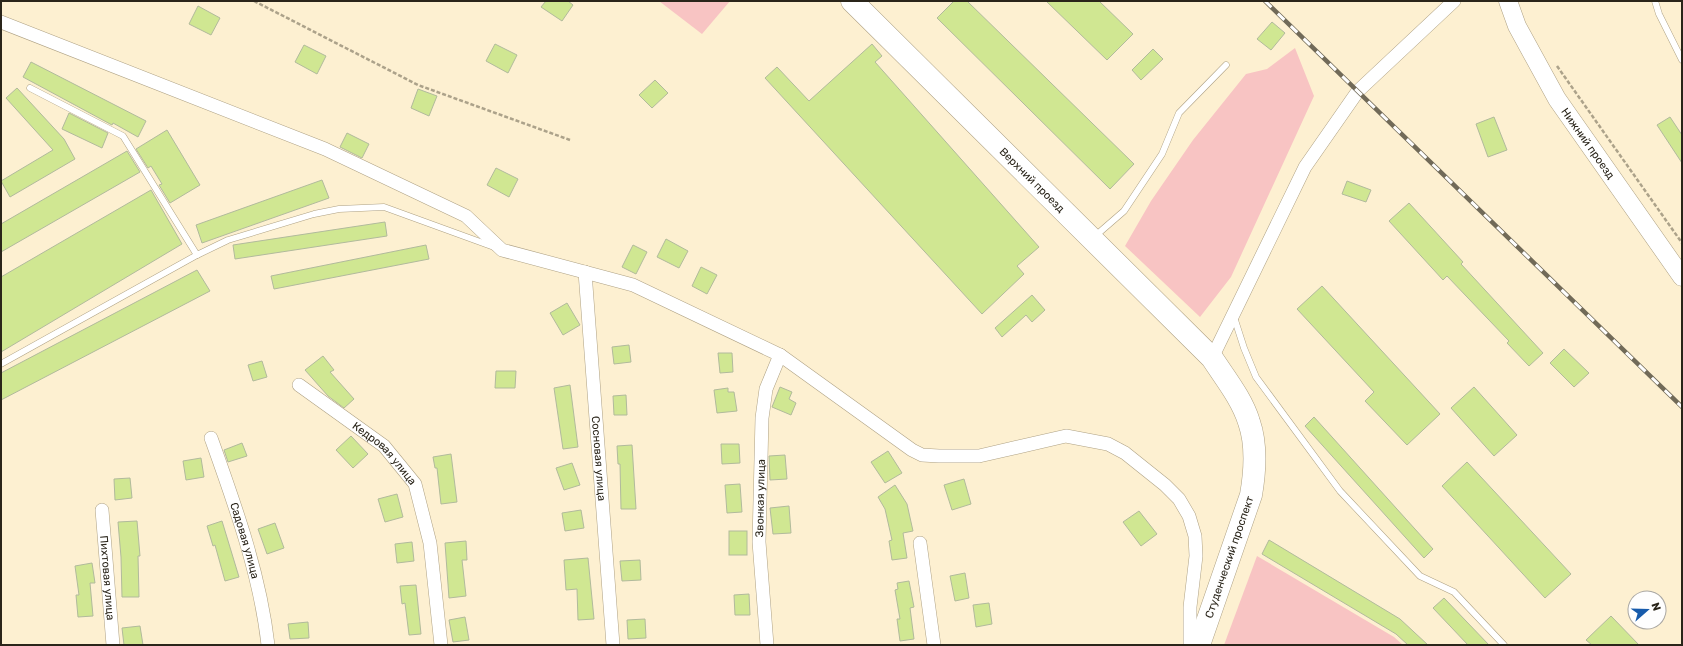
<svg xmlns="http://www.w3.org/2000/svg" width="1683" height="646" font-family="Rubik,sans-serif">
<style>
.green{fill:#f8c4c3}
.building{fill:#d0e792;stroke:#b1ba9c}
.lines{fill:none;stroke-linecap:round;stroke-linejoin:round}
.lane-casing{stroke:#aea184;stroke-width:7}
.street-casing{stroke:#aea184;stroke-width:14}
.secondary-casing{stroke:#aea184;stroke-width:19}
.highway-casing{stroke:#aea184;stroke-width:23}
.path{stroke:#aca28a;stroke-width:2.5;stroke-dasharray:4 2;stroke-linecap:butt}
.lane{stroke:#fff;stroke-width:6}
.street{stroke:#fff;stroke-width:13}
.secondary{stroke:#fff;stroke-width:18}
.highway{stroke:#fff;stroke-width:22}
.rail-casing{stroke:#716a58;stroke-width:4.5}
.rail{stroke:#fefefe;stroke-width:3;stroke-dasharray:9;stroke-linecap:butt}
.labels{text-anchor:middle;stroke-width:3;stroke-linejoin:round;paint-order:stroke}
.street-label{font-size:11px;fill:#2a251a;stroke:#fefefe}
</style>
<rect width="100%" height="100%" fill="#fdf0d1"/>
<g class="green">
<path d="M 659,1 L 730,1 L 702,34 Z"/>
<path d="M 1295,48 L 1314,96 L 1231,277 L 1200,317 L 1125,246 L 1151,201 L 1193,140 L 1246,74 L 1267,69 Z"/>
<path d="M 1257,556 L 1394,637 L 1403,645 L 1224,645 Z"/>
</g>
<g class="building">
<path d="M 546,1 L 568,1 L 573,5 L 562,21 L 541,7 Z"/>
<path d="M 954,1 L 967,1 L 1134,164 L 1110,189 L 937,18 Z"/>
<path d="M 1046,1 L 1099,1 L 1133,34 L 1107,60 Z"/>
<path d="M 198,6 L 220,18 L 211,35 L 189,24 Z"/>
<path d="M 1272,22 L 1285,33 L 1271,50 L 1257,39 Z"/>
<path d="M 495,44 L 517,55 L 508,73 L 486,61 Z"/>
<path d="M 872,44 L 882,56 L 875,62 L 1039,247 L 1017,266 L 1024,274 L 982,314 L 765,78 L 777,67 L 809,101 Z"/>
<path d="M 304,45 L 326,56 L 317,74 L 295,62 Z"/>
<path d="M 1153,49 L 1163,59 L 1141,80 L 1132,70 Z"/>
<path d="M 31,62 L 146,121 L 138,137 L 113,123 L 112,125 L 23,77 Z"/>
<path d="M 655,80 L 668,93 L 652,108 L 639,95 Z"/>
<path d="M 17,88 L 64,139 L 75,159 L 10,197 L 1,181 L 53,150 L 6,98 Z"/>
<path d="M 418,89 L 437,96 L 429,116 L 411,108 Z"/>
<path d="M 69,113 L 108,133 L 102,148 L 62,129 Z"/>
<path d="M 1494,117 L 1507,150 L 1488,157 L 1476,124 Z"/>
<path d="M 1670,117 L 1682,135 L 1682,163 L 1657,125 Z"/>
<path d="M 167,130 L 200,185 L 170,203 L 159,185 L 162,184 L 151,166 L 148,168 L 136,149 Z"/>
<path d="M 347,133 L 369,144 L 362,158 L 340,147 Z"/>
<path d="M 127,151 L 140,172 L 1,252 L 1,224 Z"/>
<path d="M 496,168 L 518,179 L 509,197 L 487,185 Z"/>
<path d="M 322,180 L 329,198 L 202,243 L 196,225 Z"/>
<path d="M 1347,181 L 1371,190 L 1366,202 L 1342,194 Z"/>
<path d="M 151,190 L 182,244 L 1,352 L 1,277 Z"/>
<path d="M 1409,203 L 1463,262 L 1461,264 L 1543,353 L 1529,366 L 1507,343 L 1509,341 L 1447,276 L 1443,280 L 1389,221 Z"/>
<path d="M 385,222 L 387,236 L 235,259 L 233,245 Z"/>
<path d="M 666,239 L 688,251 L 679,268 L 657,257 Z"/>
<path d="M 426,245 L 429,259 L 274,289 L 271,276 Z"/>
<path d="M 633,245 L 647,252 L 636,274 L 622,267 Z"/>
<path d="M 701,267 L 717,275 L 707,294 L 692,286 Z"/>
<path d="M 197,270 L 210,291 L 1,400 L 1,373 Z"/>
<path d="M 1322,286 L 1440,414 L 1407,445 L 1365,401 L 1374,392 L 1297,309 Z"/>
<path d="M 1032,295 L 1045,310 L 1032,322 L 1026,315 L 1002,337 L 995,328 Z"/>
<path d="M 567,303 L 580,325 L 563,335 L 550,313 Z"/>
<path d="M 629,345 L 631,362 L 614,364 L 612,347 Z"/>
<path d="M 1564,349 L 1589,373 L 1574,387 L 1550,363 Z"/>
<path d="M 718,353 L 732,353 L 733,372 L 720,373 Z"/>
<path d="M 323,356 L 334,370 L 330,372 L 354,399 L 344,408 L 328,396 L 305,370 Z"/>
<path d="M 262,361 L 267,377 L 253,381 L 248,365 Z"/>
<path d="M 496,371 L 516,371 L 515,388 L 495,388 Z"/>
<path d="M 570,385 L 578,447 L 563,449 L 554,388 Z"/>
<path d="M 780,387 L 792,392 L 789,399 L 796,403 L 791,415 L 772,407 Z"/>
<path d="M 1474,387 L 1517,435 L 1494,456 L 1451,408 Z"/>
<path d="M 728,388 L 728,392 L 734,392 L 737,411 L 717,413 L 714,390 Z"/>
<path d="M 626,395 L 627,415 L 614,415 L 613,396 Z"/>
<path d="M 1314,417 L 1433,549 L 1424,558 L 1305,426 Z"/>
<path d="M 351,436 L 368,454 L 353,468 L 336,450 Z"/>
<path d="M 242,443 L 247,456 L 228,462 L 224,450 Z"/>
<path d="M 721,444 L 739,444 L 740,463 L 722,464 Z"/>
<path d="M 632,445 L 636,509 L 621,509 L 620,464 L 618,464 L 617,446 Z"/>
<path d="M 888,451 L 902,473 L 885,483 L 871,462 Z"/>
<path d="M 451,454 L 457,502 L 441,504 L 437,468 L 435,468 L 433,457 Z"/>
<path d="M 785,455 L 787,479 L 770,480 L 769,456 Z"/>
<path d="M 201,458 L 204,477 L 186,480 L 183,461 Z"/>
<path d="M 1467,462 L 1571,574 L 1545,598 L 1442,486 Z"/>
<path d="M 572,463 L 580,485 L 564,490 L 556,468 Z"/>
<path d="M 130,478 L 132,498 L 115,500 L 114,479 Z"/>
<path d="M 964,479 L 971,504 L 952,510 L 944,485 Z"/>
<path d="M 740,484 L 742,512 L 727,513 L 725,485 Z"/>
<path d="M 895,485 L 907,504 L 913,531 L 903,533 L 907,558 L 892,560 L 889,541 L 892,540 L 885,509 L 878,497 Z"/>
<path d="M 397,494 L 403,517 L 385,522 L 378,499 Z"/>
<path d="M 789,506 L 791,533 L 773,534 L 770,508 Z"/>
<path d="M 581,510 L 584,528 L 565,531 L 562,513 Z"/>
<path d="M 1139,511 L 1157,534 L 1141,546 L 1123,522 Z"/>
<path d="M 137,521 L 140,556 L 138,556 L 139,597 L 122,597 L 121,557 L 118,522 Z"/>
<path d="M 222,521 L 239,577 L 225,581 L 215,545 L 213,546 L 207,526 Z"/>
<path d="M 275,523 L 284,548 L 267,554 L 258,529 Z"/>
<rect x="729" y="531" width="18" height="24"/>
<path d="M 1269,540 L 1400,619 L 1428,645 L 1408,645 L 1396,634 L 1262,554 Z"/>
<path d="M 466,541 L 467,560 L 462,560 L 466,596 L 449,598 L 445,543 Z"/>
<path d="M 412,542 L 414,561 L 397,563 L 395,544 Z"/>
<path d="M 588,558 L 594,619 L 578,620 L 577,589 L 566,590 L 564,560 Z"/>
<path d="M 640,560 L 641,580 L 622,581 L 620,561 Z"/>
<path d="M 92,563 L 95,583 L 90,583 L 93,616 L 78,617 L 76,595 L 79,595 L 75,566 Z"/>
<path d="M 965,573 L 969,598 L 955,601 L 950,576 Z"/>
<path d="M 909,581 L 914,607 L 910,608 L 914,639 L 900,641 L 897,619 L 900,619 L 895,590 L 898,589 L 897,583 Z"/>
<path d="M 416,585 L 421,634 L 409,635 L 405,603 L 402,604 L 400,586 Z"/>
<path d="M 749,594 L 750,615 L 735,615 L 734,595 Z"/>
<path d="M 1444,598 L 1489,645 L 1468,645 L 1433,608 Z"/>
<path d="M 989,603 L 992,624 L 976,627 L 973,605 Z"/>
<path d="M 1611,616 L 1639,645 L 1592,645 L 1586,640 Z"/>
<path d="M 465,617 L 469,640 L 453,642 L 449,620 Z"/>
<path d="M 645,619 L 646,638 L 628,639 L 627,620 Z"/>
<path d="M 308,622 L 309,638 L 290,639 L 288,624 Z"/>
<path d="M 140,626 L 143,645 L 124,645 L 122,628 Z"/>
</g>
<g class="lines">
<defs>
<g id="lane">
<path d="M 1655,1 L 1659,14 L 1682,60"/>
<path d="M 30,88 L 123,136 L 197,255 L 228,240 L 314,214 L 339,209 L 384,207 L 494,247"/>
<path d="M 1094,237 L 1124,211 L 1162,154 L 1179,113 L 1226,65"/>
<path d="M 1234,317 L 1244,348 L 1256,377 L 1340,491 L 1420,576 L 1454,592 L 1504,645"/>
<path d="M 1,364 L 197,255"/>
</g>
<g id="street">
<path d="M 1,22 L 325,149 L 466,216 L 502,250 L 633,285 L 780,355 L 912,450 L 922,455 L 939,456 L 979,456 L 1066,436 L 1108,444 L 1125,453 L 1165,485 L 1179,499 L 1189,516 L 1195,536 L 1196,556 L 1190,607 L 1190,645"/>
<path id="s1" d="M 585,272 L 613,645"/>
<path d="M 1212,358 L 1305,167 L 1358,91 L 1454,1"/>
<path id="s2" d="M 299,385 L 384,446 L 415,484 L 430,543 L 441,645"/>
<path id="s3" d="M 211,438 C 235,505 260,574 268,645"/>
<path id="s4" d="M 102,510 L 113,645"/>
<path d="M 920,543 L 934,645"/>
<path id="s5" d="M 767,645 L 759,542 L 762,418 L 766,389 L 780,355"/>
</g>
<g id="secondary">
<path id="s6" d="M 1508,1 L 1517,26 L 1557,99 L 1682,277"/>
</g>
<g id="highway">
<path id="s7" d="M 852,1 L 1212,358 C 1225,378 1242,399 1249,422 C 1257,445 1255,472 1251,495 L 1199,645"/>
</g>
</defs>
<use href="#lane" class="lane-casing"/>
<use href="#street" class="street-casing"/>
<use href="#secondary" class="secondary-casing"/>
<use href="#highway" class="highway-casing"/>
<g class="path">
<path d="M 254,1 L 418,85 L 570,140"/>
<path d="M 1557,66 L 1682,243"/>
</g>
<use href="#lane" class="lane"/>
<use href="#street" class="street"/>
<use href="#secondary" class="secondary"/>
<use href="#highway" class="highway"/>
<defs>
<path id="rail" d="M 1265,1 L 1682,407"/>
</defs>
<use href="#rail" class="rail-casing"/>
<use href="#rail" class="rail"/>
</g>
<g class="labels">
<g class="street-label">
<text dy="4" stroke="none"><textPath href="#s6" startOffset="164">Нижний проезд</textPath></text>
<text dy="4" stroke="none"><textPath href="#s7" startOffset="254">Верхний проезд</textPath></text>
<text dy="4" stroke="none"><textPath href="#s2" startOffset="110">Кедровая улица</textPath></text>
<text dy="4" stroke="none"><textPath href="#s1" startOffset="187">Сосновая улица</textPath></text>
<text dy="4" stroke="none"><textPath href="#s5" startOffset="147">Звонкая улица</textPath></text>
<text dy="4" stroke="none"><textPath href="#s3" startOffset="108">Садовая улица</textPath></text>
<text transform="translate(1229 557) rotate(-71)" y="4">Студенческий проспект</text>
<text dy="4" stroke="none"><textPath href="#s4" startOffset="68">Пихтовая улица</textPath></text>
</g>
</g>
<rect width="1683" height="646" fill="none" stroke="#2a251a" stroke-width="4"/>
<g transform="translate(1647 610) rotate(70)"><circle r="19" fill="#fefefe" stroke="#a9a7a3"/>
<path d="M0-3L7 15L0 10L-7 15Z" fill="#175bab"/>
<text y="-6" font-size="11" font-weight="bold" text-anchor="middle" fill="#2a251a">N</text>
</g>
</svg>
